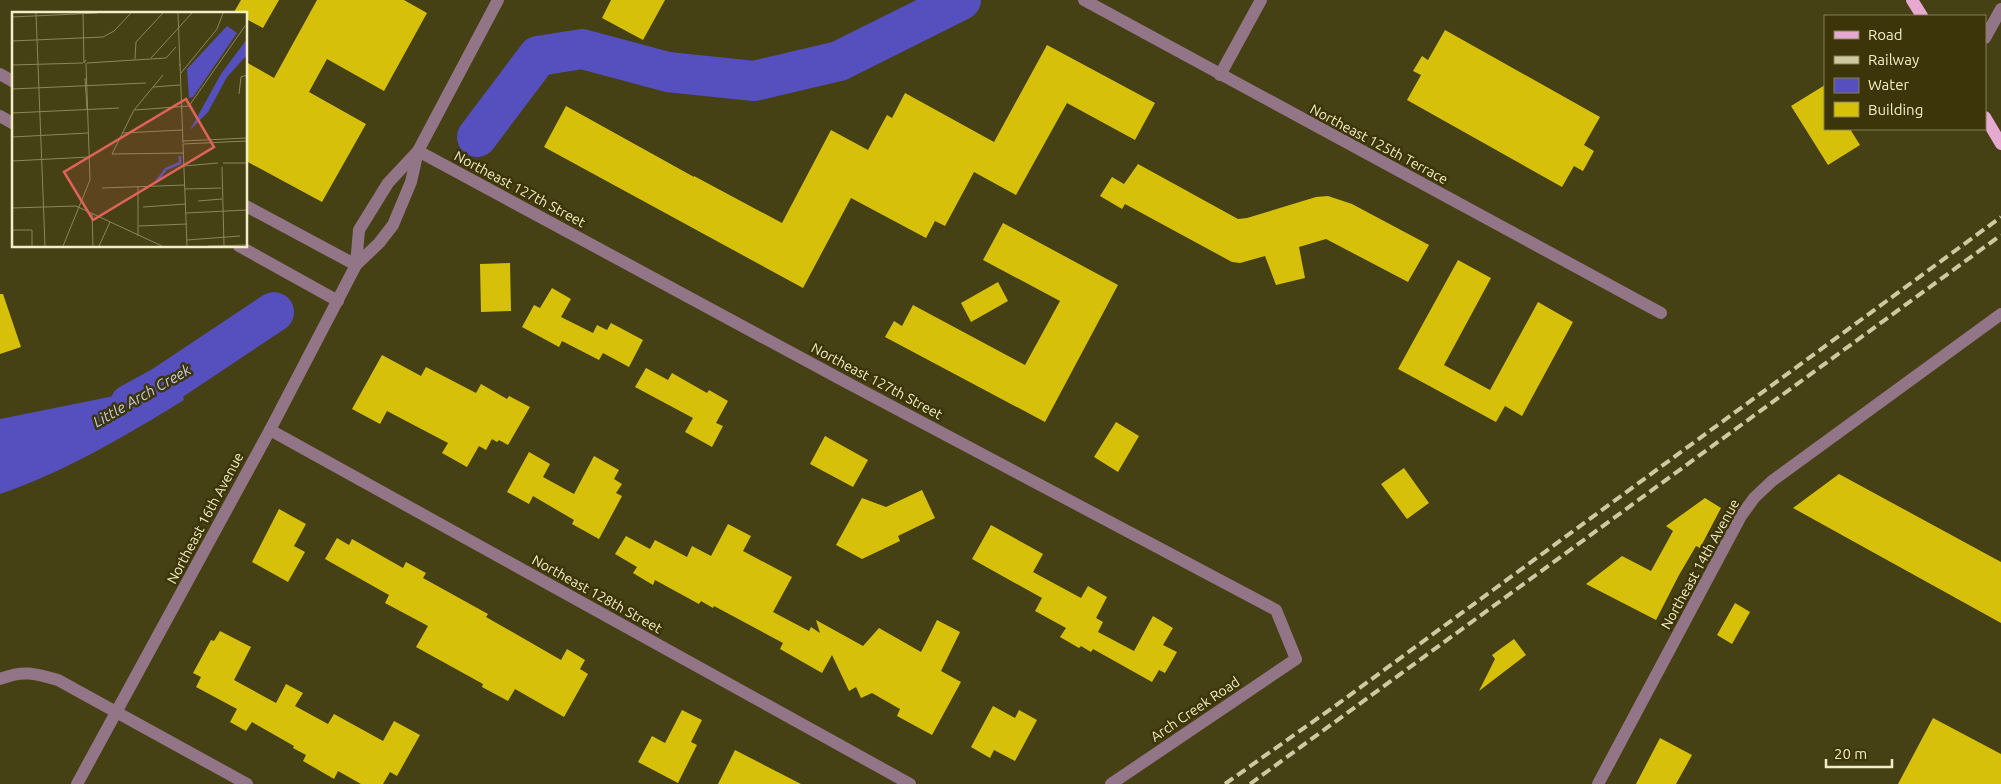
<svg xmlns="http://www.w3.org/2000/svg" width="2001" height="784" font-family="Ubuntu,sans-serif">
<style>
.water{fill:#5550bd}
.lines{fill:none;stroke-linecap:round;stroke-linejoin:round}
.river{stroke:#5550bd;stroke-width:40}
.building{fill:#d7c00a}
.minor{stroke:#937588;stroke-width:12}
.major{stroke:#e6a9d0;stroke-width:12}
.rail{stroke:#cec9a1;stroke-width:4;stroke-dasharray:10 5;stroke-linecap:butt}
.labels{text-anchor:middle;stroke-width:5;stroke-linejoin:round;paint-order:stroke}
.street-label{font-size:14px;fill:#f3eec7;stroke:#3c3509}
.water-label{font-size:15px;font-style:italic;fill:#c8cbe7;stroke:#3c3509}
.inset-river{fill:none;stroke:#5550bd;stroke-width:2.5}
.inset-road{fill:none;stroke:#8b865c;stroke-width:1}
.view{fill:#df6358;fill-opacity:0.15;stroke:#df6358;stroke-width:2.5}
.inset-edge{fill:none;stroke:#f3eec7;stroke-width:2.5}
</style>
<rect width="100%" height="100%" fill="#464015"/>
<path class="water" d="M 175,371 L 184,400 C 125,436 65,472 0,494 L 0,419 L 119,395 Z"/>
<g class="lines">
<g class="river">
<path d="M 477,137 L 538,56 L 582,49 L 668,72 L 754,81 L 839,61 L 961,0"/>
<path d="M 130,404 L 163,386 L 274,312"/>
</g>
</g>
<g class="building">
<path d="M 241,0 L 279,0 L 263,28 L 246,19 L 246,14 L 234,12 Z"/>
<path d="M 317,0 L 404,0 L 427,13 L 384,91 L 327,59 L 309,92 L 366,124 L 322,202 L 246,161 L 246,62 L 274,78 Z"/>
<path d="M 611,0 L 665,0 L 643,40 L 602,18 Z"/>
<path d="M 1445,30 L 1600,117 L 1584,145 L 1594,151 L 1583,171 L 1574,166 L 1562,187 L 1407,100 L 1421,75 L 1413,71 L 1422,56 L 1428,60 Z"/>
<path d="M 1047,45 L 1155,103 L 1135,140 L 1067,103 L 1016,195 L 974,172 L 945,226 L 935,221 L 926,238 L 851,198 L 803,288 L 544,147 L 566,106 L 694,177 L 694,176 L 782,223 L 831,130 L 868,150 L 887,115 L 892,118 L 905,93 L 994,142 Z"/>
<path d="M 1825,85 L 1825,129 L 1850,129 L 1860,145 L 1828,165 L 1791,106 Z"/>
<path d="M 1138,164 L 1238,219 L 1247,218 L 1316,197 L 1328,196 L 1352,204 L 1429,245 L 1408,282 L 1326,239 L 1299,247 L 1305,278 L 1276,285 L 1265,256 L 1240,263 L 1232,262 L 1125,204 L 1122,209 L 1100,196 L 1112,177 L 1124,184 Z"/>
<path d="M 1003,223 L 1118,285 L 1045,422 L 885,337 L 894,321 L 902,326 L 913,305 L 1025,365 L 1060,301 L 983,260 Z"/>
<path d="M 1458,260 L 1491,278 L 1444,365 L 1490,390 L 1538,302 L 1573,322 L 1522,416 L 1505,406 L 1496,422 L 1398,369 Z"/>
<path d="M 510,263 L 511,311 L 481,312 L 480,264 Z"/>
<path d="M 998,282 L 1008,301 L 971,322 L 961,303 Z"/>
<path d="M 552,288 L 571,299 L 561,317 L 593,333 L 597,325 L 607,330 L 611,323 L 643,340 L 629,367 L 603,353 L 599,360 L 562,341 L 559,347 L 522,327 L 534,305 L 540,308 Z"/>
<path d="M 0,294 L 3,294 L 21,347 L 0,354 Z"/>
<path d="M 382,355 L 421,376 L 426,367 L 476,393 L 481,384 L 507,399 L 509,396 L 530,407 L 508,445 L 499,440 L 497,442 L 492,439 L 486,450 L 479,446 L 467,467 L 442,453 L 448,443 L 387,411 L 380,424 L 352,409 Z"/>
<path d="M 646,368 L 668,380 L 672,373 L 707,393 L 709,390 L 728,401 L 716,423 L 723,426 L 712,447 L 685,432 L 693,418 L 635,387 Z"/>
<path d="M 1116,422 L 1139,436 L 1118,472 L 1094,457 Z"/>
<path d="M 825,436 L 868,460 L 853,487 L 810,464 Z"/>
<path d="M 529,452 L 550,464 L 543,477 L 574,494 L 594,456 L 619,470 L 614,479 L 622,484 L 616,493 L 622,496 L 599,539 L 572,524 L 574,520 L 533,496 L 529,504 L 507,492 Z"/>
<path d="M 1404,468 L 1429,503 L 1407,519 L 1381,484 Z"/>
<path d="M 1839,474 L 2001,562 L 2001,623 L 1793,508 Z"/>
<path d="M 922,490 L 935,518 L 898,536 L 900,541 L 862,559 L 836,545 L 862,498 L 886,507 Z"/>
<path d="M 1705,498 L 1721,508 L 1700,548 L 1696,546 L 1679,575 L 1656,620 L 1586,584 L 1622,556 L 1651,571 L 1673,531 L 1666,526 Z"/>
<path d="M 279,509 L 306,524 L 294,546 L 305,552 L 288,582 L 252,562 Z"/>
<path d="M 728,524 L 751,536 L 743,551 L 792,577 L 773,612 L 809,631 L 811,627 L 820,633 L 816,620 L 863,646 L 879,628 L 921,652 L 937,620 L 960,632 L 941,671 L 961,682 L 932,735 L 897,716 L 900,709 L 872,693 L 861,698 L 856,687 L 849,691 L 832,655 L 822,673 L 780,649 L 783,643 L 714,606 L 713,608 L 701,601 L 699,604 L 655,580 L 653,585 L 633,573 L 637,567 L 615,554 L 626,536 L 650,549 L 655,540 L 687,557 L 692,546 L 711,556 Z"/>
<path d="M 991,525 L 1043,554 L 1033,572 L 1081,598 L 1088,586 L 1107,597 L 1096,618 L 1103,622 L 1098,632 L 1134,651 L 1153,616 L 1173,628 L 1163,645 L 1177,652 L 1165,673 L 1159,670 L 1152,682 L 1093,649 L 1091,652 L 1081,646 L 1079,648 L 1060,637 L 1066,628 L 1035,611 L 1042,598 L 972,559 Z"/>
<path d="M 337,538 L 349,545 L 352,539 L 403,568 L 406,562 L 426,573 L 423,578 L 488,614 L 486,617 L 561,660 L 567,649 L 585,660 L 580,669 L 588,674 L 564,717 L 515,689 L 508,701 L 482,687 L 483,684 L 416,647 L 428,626 L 385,603 L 389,595 L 325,559 Z"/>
<path d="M 1735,603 L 1750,612 L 1732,644 L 1717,635 Z"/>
<path d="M 220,631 L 251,647 L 234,680 L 276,703 L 286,684 L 303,693 L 295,706 L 328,724 L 334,714 L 383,741 L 394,721 L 420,735 L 397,776 L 390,772 L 383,784 L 361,784 L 338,771 L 334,779 L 303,761 L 306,755 L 293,748 L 294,746 L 252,722 L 246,731 L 230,722 L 237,709 L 196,687 L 201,677 L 193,673 L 211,640 L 214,641 Z"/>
<path d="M 1514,639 L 1526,655 L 1479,691 L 1495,659 L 1492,655 Z"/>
<path d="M 993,706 L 1015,718 L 1019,710 L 1037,720 L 1015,761 L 994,750 L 990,758 L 971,747 Z"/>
<path d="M 682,710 L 702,720 L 691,742 L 697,745 L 678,783 L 638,762 L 652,736 L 665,743 Z"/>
<path d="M 1933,718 L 2001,754 L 2001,784 L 1898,784 Z"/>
<path d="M 1660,738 L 1692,755 L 1676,784 L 1636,784 Z"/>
<path d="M 735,750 L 801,784 L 718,784 Z"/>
</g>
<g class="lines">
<g class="minor">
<path d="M 1084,0 L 1661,313"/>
<path d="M 1985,38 L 2001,9"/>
<path d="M 0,74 L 14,82"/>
<path d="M 1220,75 L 1261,0"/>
<path d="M 0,116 L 14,124"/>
<path d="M 418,151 L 844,381 L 1276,610 L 1296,659 L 1111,784"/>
<path d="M 246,206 L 356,265"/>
<path d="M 239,246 L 338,301"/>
<path d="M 356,265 L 359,230 L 388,183 L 418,151 L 498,0"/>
<path d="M 270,430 L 910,784"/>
<path d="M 0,679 C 23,670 34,673 58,680 L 247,784"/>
<path d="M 77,784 L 270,430 L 356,265 L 379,243 L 393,225 L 411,182 L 418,151"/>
<path d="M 1598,784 L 1741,516 L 1754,498 L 1772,481 L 2001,314"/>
</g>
<g class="major">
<path d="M 1912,0 L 1922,16"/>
<path d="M 1985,117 L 2001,144"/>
</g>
<g class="rail">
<path d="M 1225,784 L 1335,706 L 2001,217"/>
<path d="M 1250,784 L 2001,235"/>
</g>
</g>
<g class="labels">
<g class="street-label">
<text transform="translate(1379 144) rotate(28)" y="5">Northeast 125th Terrace</text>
<text transform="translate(520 189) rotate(28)" y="5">Northeast 127th Street</text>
<text transform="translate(877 381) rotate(28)" y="5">Northeast 127th Street</text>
<text transform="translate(205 518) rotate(-62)" y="5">Northeast 16th Avenue</text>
<text transform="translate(1700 564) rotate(-61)" y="5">Northeast 14th Avenue</text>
<text transform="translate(597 594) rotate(29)" y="5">Northeast 128th Street</text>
<text transform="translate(1195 709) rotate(-34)" y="5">Arch Creek Road</text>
</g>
<g class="water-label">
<text transform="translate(142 396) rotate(-30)" y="5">Little Arch Creek</text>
</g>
</g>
<g transform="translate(12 12)">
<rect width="235" height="235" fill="#464015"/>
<path d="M 215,14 L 225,21 L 181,85 L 177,86 L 175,57 ZM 235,27 L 235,43 L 215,65 L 196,100 L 178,118 L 209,62 Z" fill="#5550bd"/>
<path class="inset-river" d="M 144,170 L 154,157 L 168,151 L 168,144"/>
<path class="inset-road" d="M 24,1 L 33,234M 71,1 L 72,51 L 74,48M 166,1 L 168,54M 0,5 L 85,1M 0,29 L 91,25 L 102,19 L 119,1M 139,46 L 180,1M 123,47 L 124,30 L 151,1M 75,51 L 154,46 L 164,35M 168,52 L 171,131M 0,53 L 71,51M 169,61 L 205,17 L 211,1M 151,63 L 122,98 L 100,142 L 172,141M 73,66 L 75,97M 141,75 L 168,73M 0,77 L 134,71M 227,82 L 229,65 L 235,63M 123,98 L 177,94 L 233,14M 0,101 L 107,96M 110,121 L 170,118M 0,125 L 76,121M 171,129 L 235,126M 171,132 L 175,234M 171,132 L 235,129M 0,149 L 77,145M 211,151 L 235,151M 172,154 L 206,151M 210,155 L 212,234M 126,175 L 126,224M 90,176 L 173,173M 173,177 L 209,176M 186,189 L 210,187M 131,195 L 174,192M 0,196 L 64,194 L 150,234M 174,201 L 235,198M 80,202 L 81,234M 127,214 L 175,212M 0,218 L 20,218 L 20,234M 175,228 L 228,224M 51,234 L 78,168 L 74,51M 87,234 L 98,210M 196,234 L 235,233"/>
<path class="view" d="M 174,87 L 202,135 L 81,208 L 52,160 Z"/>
<rect width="235" height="235" class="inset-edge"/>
</g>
<rect x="1824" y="15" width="162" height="115" fill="#3c3509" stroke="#857f55"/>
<rect x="1834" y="31" width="25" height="8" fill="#e6a9d0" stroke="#857f55"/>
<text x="1868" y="40" font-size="15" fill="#f3eec7">Road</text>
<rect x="1834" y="56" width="25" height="8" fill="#cec9a1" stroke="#857f55"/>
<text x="1868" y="65" font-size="15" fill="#f3eec7">Railway</text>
<rect x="1834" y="78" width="25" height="15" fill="#5550bd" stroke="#857f55"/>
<text x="1868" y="90" font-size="15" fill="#f3eec7">Water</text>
<rect x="1834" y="102" width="25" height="15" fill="#d7c00a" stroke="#857f55"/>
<text x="1868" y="115" font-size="15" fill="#f3eec7">Building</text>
<path d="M1826 759v8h66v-8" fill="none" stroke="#f3eec7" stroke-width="2.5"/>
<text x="1834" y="759" font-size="15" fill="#f3eec7" stroke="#3c3509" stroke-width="4" paint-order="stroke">20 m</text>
</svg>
